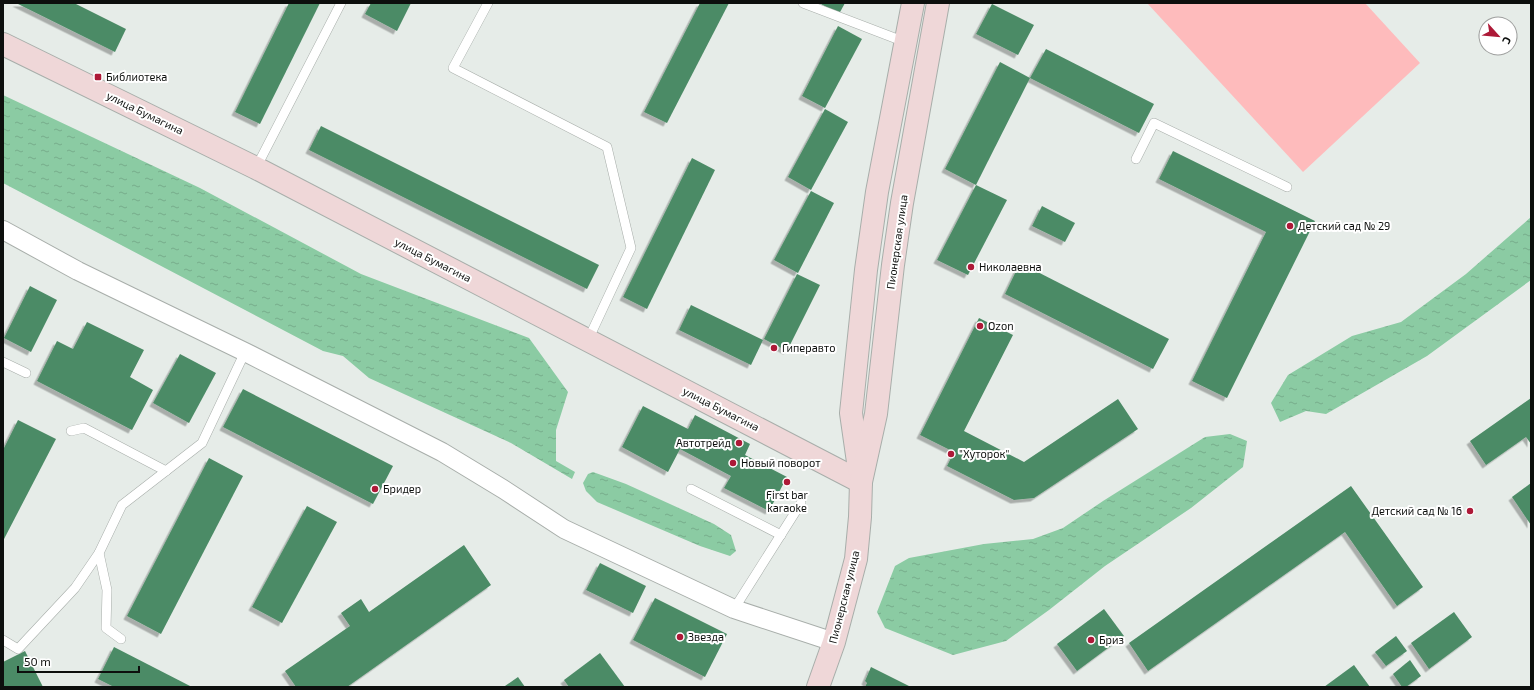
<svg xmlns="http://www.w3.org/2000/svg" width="1534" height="690" font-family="'Exo 2',sans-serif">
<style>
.park{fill:#febbbc}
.water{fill:url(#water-ripples)}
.building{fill:#4c8b66;filter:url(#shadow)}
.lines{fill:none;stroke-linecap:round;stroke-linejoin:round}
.lane-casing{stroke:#a8aeaa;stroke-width:10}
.street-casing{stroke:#a8aeaa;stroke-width:20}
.secondary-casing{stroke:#a8aeaa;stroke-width:24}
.lane{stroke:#fff;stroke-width:9}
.street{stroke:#fff;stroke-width:18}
.secondary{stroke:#efd7d8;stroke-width:22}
.poi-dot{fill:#ad1937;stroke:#fff;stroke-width:1.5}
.labels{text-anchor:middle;stroke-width:4;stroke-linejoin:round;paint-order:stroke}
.poi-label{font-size:11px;fill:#0d0f0d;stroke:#fff;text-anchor:start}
.street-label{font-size:11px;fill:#0d0f0d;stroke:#fff}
</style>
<defs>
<pattern id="water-ripples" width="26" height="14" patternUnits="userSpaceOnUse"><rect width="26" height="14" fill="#8bcba3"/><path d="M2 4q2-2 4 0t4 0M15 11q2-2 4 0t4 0" fill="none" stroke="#77ad8b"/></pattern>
<filter id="shadow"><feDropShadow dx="-3.5" dy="3.5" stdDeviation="0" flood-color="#0004"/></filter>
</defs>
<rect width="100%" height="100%" fill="#e6ece8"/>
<path class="park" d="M 1147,3 L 1365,3 L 1420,63 L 1303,172 Z"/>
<g class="water">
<path d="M 3,95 L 200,188 L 361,274 L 529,338 L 568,392 L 556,430 L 556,461 L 575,472 L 572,479 L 511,443 L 369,378 L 343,356 L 323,351 L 3,183 Z"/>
<path d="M 1531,217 L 1531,280 L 1427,356 L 1326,414 L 1306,411 L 1280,422 L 1271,403 L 1288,375 L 1352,336 L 1401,322 L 1466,274 Z"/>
<path d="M 1230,434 L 1247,441 L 1243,467 L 1191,508 L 1105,566 L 1049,610 L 1006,641 L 953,655 L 885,628 L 877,612 L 895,566 L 909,558 L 984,544 L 1033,539 L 1063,528 L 1103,501 L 1205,437 Z"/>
<path d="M 593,472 L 626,484 L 714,524 L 731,535 L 736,551 L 730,556 L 700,546 L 597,502 L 586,491 L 583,483 L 588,474 Z"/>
</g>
<g class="building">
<path d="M 16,3 L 74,3 L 126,29 L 115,52 Z"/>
<path d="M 289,3 L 320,3 L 260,124 L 235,112 Z"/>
<path d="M 371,3 L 411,3 L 397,31 L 365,14 Z"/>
<path d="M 700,3 L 729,3 L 667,123 L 644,112 Z"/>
<path d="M 819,3 L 845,3 L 839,14 Z"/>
<path d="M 992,4 L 1034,25 L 1018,55 L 976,34 Z"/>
<path d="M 838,26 L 862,39 L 825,108 L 802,96 Z"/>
<path d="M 1046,49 L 1154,104 L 1139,133 L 1030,78 Z"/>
<path d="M 1000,62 L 1030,78 L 976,185 L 945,169 Z"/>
<path d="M 825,109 L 848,122 L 811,190 L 788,177 Z"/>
<path d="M 321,126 L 599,265 L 587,289 L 309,150 Z"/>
<path d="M 1173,151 L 1315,221 L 1227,398 L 1192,381 L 1266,232 L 1159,179 Z"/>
<path d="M 692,158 L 715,170 L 647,309 L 623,297 Z"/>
<path d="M 976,185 L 1007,200 L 968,275 L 937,260 Z"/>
<path d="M 811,191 L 834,203 L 798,273 L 774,260 Z"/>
<path d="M 1042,206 L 1075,223 L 1065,242 L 1032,226 Z"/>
<path d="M 1020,263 L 1169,339 L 1153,369 L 1005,294 Z"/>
<path d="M 797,274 L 820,285 L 787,351 L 764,339 Z"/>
<path d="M 30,286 L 57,300 L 31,352 L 4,338 Z"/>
<path d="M 691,305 L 763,340 L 751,365 L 679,330 Z"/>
<path d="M 979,318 L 1013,335 L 964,431 L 1024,462 L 1118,399 L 1138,429 L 1034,498 L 1014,500 L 947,466 L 954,452 L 920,435 Z"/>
<path d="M 87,322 L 144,350 L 130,377 L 153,390 L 132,430 L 37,381 L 57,341 L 73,349 Z"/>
<path d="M 180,354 L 216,373 L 189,423 L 153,403 Z"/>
<path d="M 243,389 L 393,466 L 373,504 L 223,427 Z"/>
<path d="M 1531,398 L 1531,444 L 1526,437 L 1486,465 L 1470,441 Z"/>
<path d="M 643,406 L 688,429 L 695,415 L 750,444 L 745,455 L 787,477 L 769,511 L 724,488 L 731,476 L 680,449 L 668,472 L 622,447 Z"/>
<path d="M 18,420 L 56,439 L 3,541 L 3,450 Z"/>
<path d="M 209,458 L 243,476 L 161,634 L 127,616 Z"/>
<path d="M 1531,483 L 1531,525 L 1512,497 Z"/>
<path d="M 1351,486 L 1423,587 L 1397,606 L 1345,532 L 1148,671 L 1129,643 Z"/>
<path d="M 307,506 L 337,522 L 282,623 L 252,607 Z"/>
<path d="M 464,545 L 491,585 L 347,687 L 296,687 L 285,671 L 350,626 L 341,613 L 361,599 L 369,612 Z"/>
<path d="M 600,563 L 646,586 L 633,613 L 586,590 Z"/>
<path d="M 655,598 L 727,634 L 705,677 L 633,640 Z"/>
<path d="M 1104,609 L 1124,636 L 1077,671 L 1057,644 Z"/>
<path d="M 1454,612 L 1472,637 L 1429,669 L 1411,643 Z"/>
<path d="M 1396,636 L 1407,651 L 1386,666 L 1375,652 Z"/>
<path d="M 114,647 L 192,687 L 114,687 L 98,679 Z"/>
<path d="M 25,651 L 43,687 L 3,687 L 3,662 Z"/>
<path d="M 600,653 L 625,687 L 569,687 L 564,680 Z"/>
<path d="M 1410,660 L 1421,676 L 1406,687 L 1402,687 L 1393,674 Z"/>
<path d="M 1354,665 L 1370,687 L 1324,687 Z"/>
<path d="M 871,667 L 911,687 L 865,687 L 867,683 L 865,681 Z"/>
<path d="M 518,677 L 525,687 L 506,687 L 505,686 Z"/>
</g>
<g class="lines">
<defs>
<g id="lane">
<path d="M 488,3 L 453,68 L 607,147 L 631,248 L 588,340"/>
<path d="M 803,3 L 905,42"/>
<path d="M 1136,159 L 1154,123 L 1287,187"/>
<path d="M 256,168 L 341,3"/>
<path d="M 3,362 L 26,373"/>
<path d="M 71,431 L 84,428 L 166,471"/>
<path d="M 691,489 L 781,535"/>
<path d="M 99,553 L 107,590 L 106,628 L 121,639"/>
<path d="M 734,609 L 801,503"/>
<path d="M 3,640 L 18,649 L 75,588 L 99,553 L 122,505 L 202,443 L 245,352"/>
</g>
<path id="street" d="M 3,230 L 78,271 L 245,352 L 442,452 L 503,489 L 564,529 L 734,609 L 834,642"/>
<g id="secondary">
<path d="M 3,44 L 256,168 L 861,482"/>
<path d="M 859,469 L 851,413 L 866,270 L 877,192 L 913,3"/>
<path d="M 818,687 L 834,642 L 856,559 L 860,517 L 861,482 L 876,414 L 893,265 L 902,203 L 938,3"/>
</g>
</defs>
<use href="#lane" class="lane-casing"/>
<use href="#street" class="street-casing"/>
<use href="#secondary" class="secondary-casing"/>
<use href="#lane" class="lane"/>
<use href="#street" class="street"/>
<use href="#secondary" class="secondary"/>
</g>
<g class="poi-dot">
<rect x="94" y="73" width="8" height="8" rx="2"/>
<circle cx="1290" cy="226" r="4"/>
<circle cx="971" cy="267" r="4"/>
<circle cx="980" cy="326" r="4"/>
<circle cx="774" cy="348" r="4"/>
<circle cx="739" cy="443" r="4"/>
<circle cx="951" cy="454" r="4"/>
<circle cx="733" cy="463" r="4"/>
<circle cx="787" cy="482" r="4"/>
<circle cx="375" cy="489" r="4"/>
<circle cx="1470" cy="511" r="4"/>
<circle cx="680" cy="637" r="4"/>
<circle cx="1091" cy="640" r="4"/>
</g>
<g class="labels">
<g class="poi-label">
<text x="106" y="81">Библиотека</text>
<text x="1298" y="230">Детский сад № 29</text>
<text x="979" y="271">Николаевна</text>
<text x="988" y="330">Ozon</text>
<text x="782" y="352">Гиперавто</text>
<text x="731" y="447" text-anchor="end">Автотрейд</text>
<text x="959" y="458">"Хуторок"</text>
<text x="741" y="467">Новый поворот</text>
<text x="383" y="493">Бридер</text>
<text x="787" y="499" text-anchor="middle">First bar<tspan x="787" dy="13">karaoke</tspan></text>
<text x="1462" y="515" text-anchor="end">Детский сад № 16</text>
<text x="688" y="641">Звезда</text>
<text x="1099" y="644">Бриз</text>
</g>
<g class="street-label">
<text transform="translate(145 113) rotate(26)" y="4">улица Бумагина</text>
<text transform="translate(897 242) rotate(-82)" y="4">Пионерская улица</text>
<text transform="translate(433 260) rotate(27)" y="4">улица Бумагина</text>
<text transform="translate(721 409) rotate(27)" y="4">улица Бумагина</text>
<text transform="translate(844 597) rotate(-76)" y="4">Пионерская улица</text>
</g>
</g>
<rect width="1534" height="690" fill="none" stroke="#0d0f0d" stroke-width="8"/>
<g transform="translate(1498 36) rotate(117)"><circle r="19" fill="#ffffff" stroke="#9e9f9e"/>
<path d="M0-3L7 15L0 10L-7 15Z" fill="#ad1937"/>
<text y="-6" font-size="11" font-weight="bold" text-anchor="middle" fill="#0d0f0d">С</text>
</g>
<path d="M18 666v6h121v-6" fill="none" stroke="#0d0f0d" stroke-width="2"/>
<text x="24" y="666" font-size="12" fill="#0d0f0d" stroke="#ffffff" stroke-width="3" paint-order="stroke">50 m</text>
</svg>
